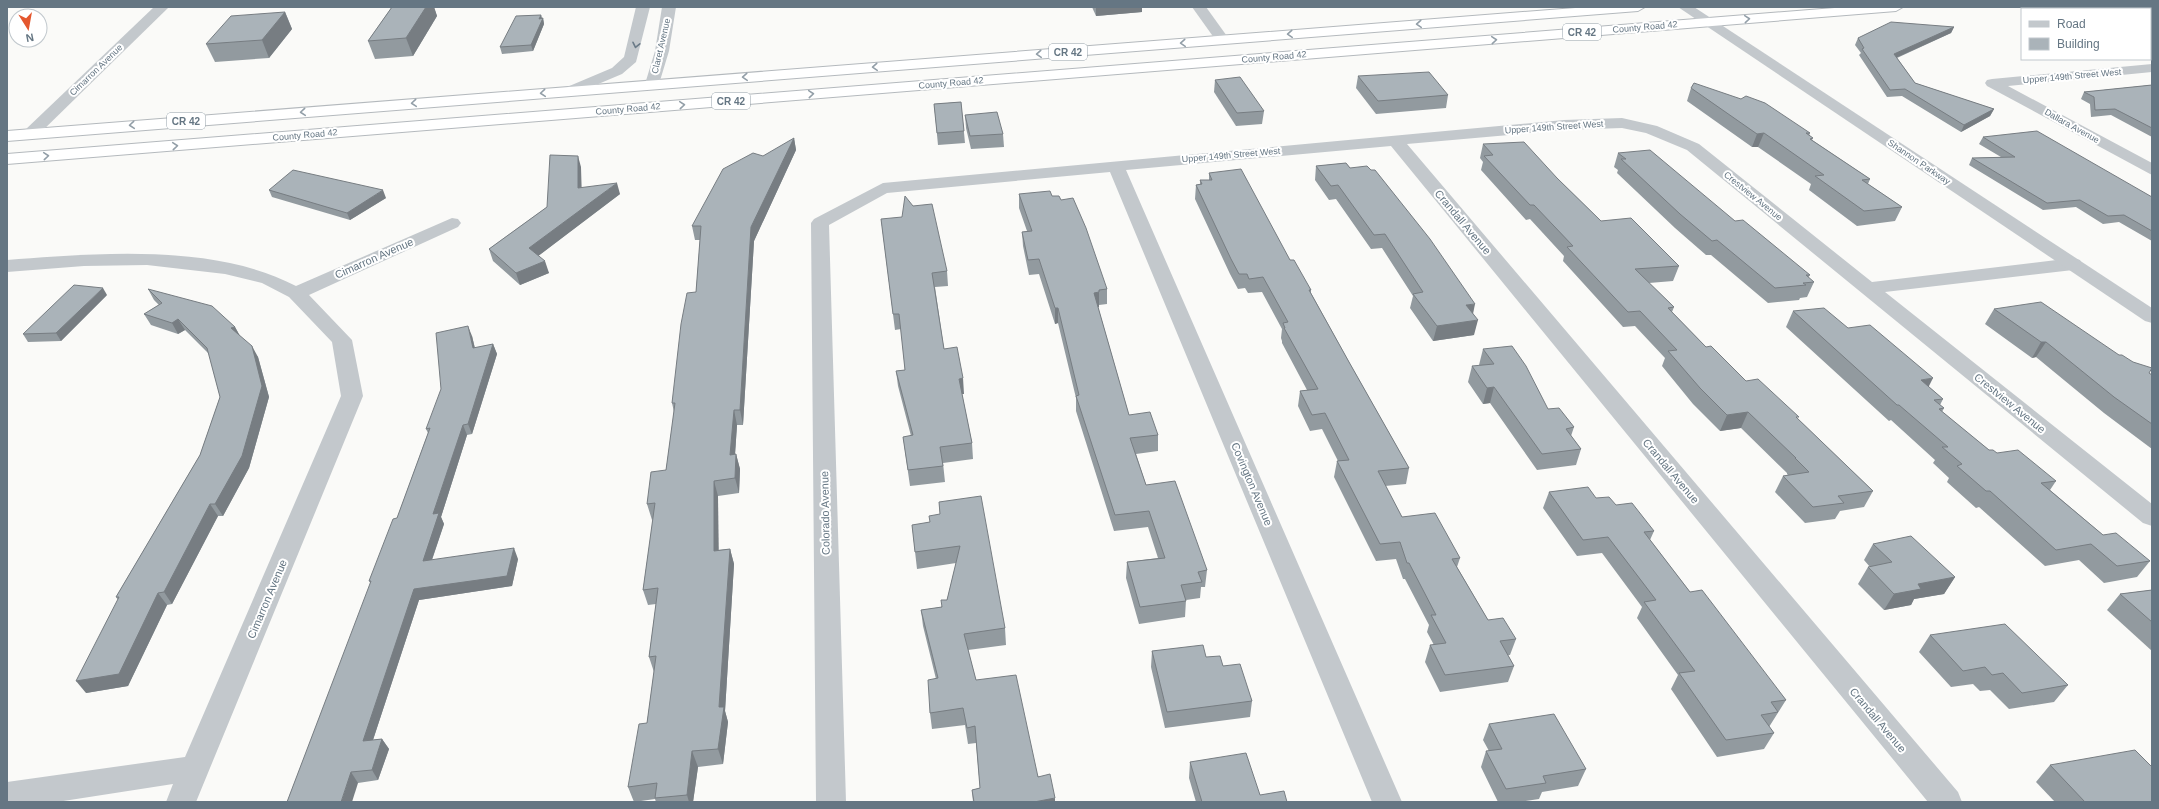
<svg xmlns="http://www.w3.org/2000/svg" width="2159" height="809" font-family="Arial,sans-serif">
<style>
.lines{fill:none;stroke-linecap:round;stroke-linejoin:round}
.trunk-casing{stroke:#b4b9bd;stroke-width:2}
.minor{fill:#c3c8cc;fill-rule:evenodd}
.tertiary{fill:#c3c8cc;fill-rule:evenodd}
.trunk{fill:#fff;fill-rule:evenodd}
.wall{fill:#929a9f}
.shaded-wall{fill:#777d82}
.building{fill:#aab3b9;stroke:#777d82}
.oneway{stroke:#939fa8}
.oneway2{stroke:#6a7a87}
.labels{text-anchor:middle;stroke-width:4;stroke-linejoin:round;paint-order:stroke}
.far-street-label{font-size:9px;fill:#657683;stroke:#fff}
.shield{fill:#fff;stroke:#939fa8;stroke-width:1}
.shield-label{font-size:10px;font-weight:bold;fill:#657683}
.street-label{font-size:11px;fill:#657683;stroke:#fff}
</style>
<rect width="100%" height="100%" fill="#fafaf8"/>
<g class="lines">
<defs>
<g id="trunk">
<path d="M 1588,7 L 1645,7 L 1638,11 L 7,141 L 7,131 Z"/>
<path d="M 1847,7 L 1903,7 L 1896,11 L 7,164 L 7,154 Z"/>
</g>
</defs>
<use href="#trunk" class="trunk-casing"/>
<g class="minor">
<path d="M 154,7 L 169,7 L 36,137 L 24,137 L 22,134 L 24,131 Z"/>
<path d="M 636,7 L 650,7 L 636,62 L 622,74 L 577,93 L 567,93 L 565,90 L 567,87 L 612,68 L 624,57 Z"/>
<path d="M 662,7 L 676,7 L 669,51 L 659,84 L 657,87 L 647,87 L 645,84 L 655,51 Z"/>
<path d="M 1192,7 L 1206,7 L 1229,39 L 1227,42 L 1217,42 Z"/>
<path d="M 2152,64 L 2152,72 L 2008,86 L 2152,163 L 2152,175 L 1987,86 L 1985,83 L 1987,80 L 1992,79 Z"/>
<path d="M 1622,118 L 1657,126 L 1699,144 L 1872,282 L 2073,258 L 2080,260 L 2082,264 L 2080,268 L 2073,270 L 1885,292 L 2152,504 L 2152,526 L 2143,523 L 1687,150 L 1646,133 L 1622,128 L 1564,130 L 1407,144 L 1958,792 L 1962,802 L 1928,802 L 1391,146 L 1126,170 L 1402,802 L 1372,802 L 1110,172 L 887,193 L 829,225 L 846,802 L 816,802 L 811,223 L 814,219 L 883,183 L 1564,120 Z"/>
<path d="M 452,218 L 458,219 L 461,223 L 458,227 L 309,295 L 352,340 L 363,396 L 196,802 L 166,802 L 173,784 L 57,802 L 7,802 L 7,782 L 185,757 L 341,396 L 332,342 L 289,297 L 262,283 L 225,274 L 147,265 L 84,266 L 7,272 L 7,260 C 97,253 214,243 296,286 Z"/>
</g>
<path class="tertiary" d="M 1678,7 L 1694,7 L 2152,308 L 2152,323 L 2145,321 Z"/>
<use href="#trunk" class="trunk"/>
</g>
<g class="wall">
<path d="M 392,7 L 434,7 L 437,16 L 413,56 L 375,59 L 368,41 Z"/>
<path d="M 1092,7 L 1142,7 L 1142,12 L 1096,16 Z"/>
<path d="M 285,12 L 292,29 L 269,58 L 215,62 L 206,44 Z"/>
<path d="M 541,15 L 542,18 L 543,18 L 544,24 L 533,51 L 502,54 L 500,47 Z"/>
<path d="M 1954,27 L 1951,33 L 1897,58 L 1915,83 L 1994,109 L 1990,116 L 1961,132 L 1902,96 L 1887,97 L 1859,55 L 1861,53 L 1855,45 L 1858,38 Z"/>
<path d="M 1358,76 L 1448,95 L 1446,108 L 1376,114 L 1356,88 Z"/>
<path d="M 1215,80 L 1264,111 L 1262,124 L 1236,126 L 1214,92 Z"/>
<path d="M 2152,85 L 2152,137 L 2111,115 L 2091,117 L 2090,104 L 2081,99 L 2084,92 Z"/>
<path d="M 1691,88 L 1810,133 L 1809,136 L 1813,138 L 1812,140 L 1870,179 L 1868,184 L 1902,207 L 1895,221 L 1857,226 L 1809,190 L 1811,184 L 1758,147 L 1752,147 L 1687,101 Z"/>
<path d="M 961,102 L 965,143 L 938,145 L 934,104 Z"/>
<path d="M 965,115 L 1003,134 L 1004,147 L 971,149 L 966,128 Z"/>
<path d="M 1983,137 L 2152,197 L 2152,241 L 2119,222 L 2103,224 L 2076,207 L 2043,210 L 1969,165 L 1972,158 L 2001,157 L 1979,144 Z"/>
<path d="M 794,138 L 796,150 L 754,241 L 743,425 L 737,425 L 735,454 L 736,454 L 740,469 L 739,493 L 718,496 L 718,550 L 730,549 L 734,564 L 725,711 L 728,722 L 723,764 L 698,767 L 693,802 L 656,802 L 655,799 L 634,802 L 628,787 L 647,723 L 654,672 L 649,657 L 656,604 L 648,605 L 643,590 L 653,519 L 652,520 L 647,504 L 666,470 L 674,412 L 672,403 L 696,292 L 700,240 L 695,240 L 692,226 Z"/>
<path d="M 1483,144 L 1557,178 L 1601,221 L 1679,266 L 1673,281 L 1649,283 L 1674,307 L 1672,312 L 1706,347 L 1746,381 L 1798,419 L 1873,491 L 1864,507 L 1840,511 L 1835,519 L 1805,523 L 1775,492 L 1783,476 L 1788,475 L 1787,474 L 1787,473 L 1741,428 L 1720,431 L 1693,404 L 1662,366 L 1665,358 L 1635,326 L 1623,327 L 1563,261 L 1564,256 L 1530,219 L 1526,220 L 1481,170 L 1483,162 L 1480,158 Z"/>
<path d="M 1618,153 L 1735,221 L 1810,275 L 1808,278 L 1814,282 L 1807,297 L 1800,298 L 1799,300 L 1768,303 L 1711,255 L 1706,255 L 1675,228 L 1617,173 L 1618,170 L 1614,167 Z"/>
<path d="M 1346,163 L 1473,313 L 1474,335 L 1433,341 L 1410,308 L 1413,296 L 1382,248 L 1371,249 L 1336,199 L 1329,200 L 1315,180 L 1316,166 Z"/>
<path d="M 581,167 L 581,188 L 620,194 L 538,256 L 549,273 L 520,285 L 493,261 L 489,249 L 547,207 Z"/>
<path d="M 1209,173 L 1290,260 L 1311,290 L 1311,293 L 1349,362 L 1409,468 L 1406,484 L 1385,486 L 1402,517 L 1460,558 L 1457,567 L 1488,620 L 1516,639 L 1510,655 L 1508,655 L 1514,666 L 1508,682 L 1440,692 L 1425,662 L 1430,645 L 1434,645 L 1427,632 L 1429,625 L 1405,579 L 1403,579 L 1396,559 L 1376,561 L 1334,477 L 1337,461 L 1338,461 L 1322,429 L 1310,431 L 1298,406 L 1300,391 L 1307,390 L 1282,343 L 1282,341 L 1281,338 L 1282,329 L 1262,292 L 1248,293 L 1245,288 L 1238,289 L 1230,274 L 1195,199 L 1196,185 L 1200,184 L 1200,180 L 1209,180 Z"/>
<path d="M 269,190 L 386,198 L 350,220 L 272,197 Z"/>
<path d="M 1019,194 L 1052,196 L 1061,200 L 1107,289 L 1107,304 L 1099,305 L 1099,307 L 1098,307 L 1129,415 L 1158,435 L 1158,451 L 1136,454 L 1146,485 L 1207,570 L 1205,587 L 1201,587 L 1200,598 L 1186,600 L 1185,617 L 1139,624 L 1126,578 L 1127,562 L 1158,558 L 1148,527 L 1114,531 L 1076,411 L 1076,398 L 1058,323 L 1055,324 L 1039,274 L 1029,275 L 1023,246 L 1022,232 L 1027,231 L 1019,208 Z"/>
<path d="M 881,219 L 947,271 L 948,286 L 935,287 L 944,349 L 964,394 L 962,394 L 972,443 L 973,459 L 943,463 L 945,482 L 910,486 L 903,437 L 911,436 L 898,386 L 896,371 L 905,370 L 901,329 L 895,330 Z"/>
<path d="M 148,289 L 235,327 L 240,336 L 258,357 L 269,397 L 249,468 L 223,516 L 218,516 L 172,604 L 167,605 L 128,686 L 86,693 L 118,600 L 116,597 L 200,455 L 220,397 L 209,354 L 185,330 L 178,334 L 151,325 L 144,314 L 159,305 L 154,300 Z"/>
<path d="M 107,295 L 61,341 L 28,342 L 23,334 Z"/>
<path d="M 1994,309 L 2119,355 L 2152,375 L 2152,449 L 2104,413 L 2036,357 L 2032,358 L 1985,324 Z"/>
<path d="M 1793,311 L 1848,328 L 1929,387 L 1943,399 L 1940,405 L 1944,408 L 1942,412 L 1989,450 L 1997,453 L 2056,481 L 2050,490 L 2103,535 L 2150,561 L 2137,577 L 2104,583 L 2079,560 L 2045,566 L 1979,507 L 1976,508 L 1947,482 L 1949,478 L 1933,463 L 1935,460 L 1891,420 L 1889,421 L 1786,327 Z"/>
<path d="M 472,336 L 475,348 L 493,344 L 497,354 L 472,434 L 467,435 L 441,517 L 444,524 L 432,560 L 518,559 L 512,586 L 419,600 L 373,740 L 382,739 L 389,749 L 378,780 L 358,783 L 287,802 L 371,584 L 369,581 L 397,518 L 428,433 L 426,429 Z"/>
<path d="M 1483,349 L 1548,409 L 1574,427 L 1571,436 L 1581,449 L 1576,465 L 1537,470 L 1490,403 L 1483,404 L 1468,382 L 1472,366 L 1480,366 L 1479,365 Z"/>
<path d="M 1549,492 L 1596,498 L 1616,505 L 1654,531 L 1650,540 L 1690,592 L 1786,700 L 1769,727 L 1774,733 L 1764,749 L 1717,757 L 1671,689 L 1678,675 L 1637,618 L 1642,607 L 1602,553 L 1577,556 L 1543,508 Z"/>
<path d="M 939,502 L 1005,628 L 1006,645 L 968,650 L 976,680 L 1055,802 L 973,802 L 972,790 L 980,788 L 976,743 L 968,744 L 965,725 L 932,729 L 930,713 L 936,679 L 923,626 L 921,610 L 941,607 L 947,600 L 956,563 L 917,569 L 912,525 L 930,523 L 940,514 Z"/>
<path d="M 1873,544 L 1955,577 L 1944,594 L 1914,599 L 1911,605 L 1884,610 L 1858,584 L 1868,567 L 1870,567 L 1864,560 Z"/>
<path d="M 2152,590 L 2152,651 L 2107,610 L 2120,594 Z"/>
<path d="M 1930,635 L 2068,685 L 2054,702 L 2009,709 L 1990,690 L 1980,691 L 1973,684 L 1951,687 L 1919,652 Z"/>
<path d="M 1152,651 L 1206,657 L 1223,666 L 1252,701 L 1250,717 L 1165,728 L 1151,667 Z"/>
<path d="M 1489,724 L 1586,769 L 1578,786 L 1542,792 L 1539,799 L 1518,802 L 1498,802 L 1481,767 L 1486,751 L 1489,751 L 1483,740 Z"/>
<path d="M 1190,762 L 1260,795 L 1287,802 L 1196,802 L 1189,778 Z"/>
<path d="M 2050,765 L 2152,802 L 2055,802 L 2036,782 Z"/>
</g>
<g class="shaded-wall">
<path d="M 426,7 L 434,7 L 437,16 L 413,56 L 406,38 Z"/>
<path d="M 1096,7 L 1142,7 L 1142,12 L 1096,16 Z"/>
<path d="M 285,12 L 292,29 L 269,58 L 262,40 Z"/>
<path d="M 541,15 L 542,20 L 543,18 L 544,24 L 533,51 L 531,45 L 539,19 Z"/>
<path d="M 1954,27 L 1951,33 L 1891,60 L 1894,54 Z"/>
<path d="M 1994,109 L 1990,116 L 1961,132 L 1964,125 Z"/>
<path d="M 1764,133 L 1758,147 L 1752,147 L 1757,134 Z"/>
<path d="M 794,138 L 796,150 L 754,241 L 743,425 L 740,410 L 751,227 Z"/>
<path d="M 578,156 L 581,167 L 582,200 L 578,188 Z"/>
<path d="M 617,183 L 620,194 L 533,260 L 529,248 Z"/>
<path d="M 383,190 L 386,198 L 350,220 L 347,213 Z"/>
<path d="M 545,261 L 549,273 L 520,285 L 516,273 Z"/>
<path d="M 103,288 L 107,295 L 61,341 L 56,333 Z"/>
<path d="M 1099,292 L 1099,307 L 1094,308 L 1094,293 Z"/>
<path d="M 1475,304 L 1472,319 L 1466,305 Z"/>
<path d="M 1055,308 L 1058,308 L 1058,323 L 1055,324 Z"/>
<path d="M 178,319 L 185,330 L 178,334 L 172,323 Z"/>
<path d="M 1478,320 L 1474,335 L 1433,341 L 1437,326 Z"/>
<path d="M 468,326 L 472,336 L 477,358 L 473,348 Z"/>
<path d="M 235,327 L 241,338 L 231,328 Z"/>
<path d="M 2041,342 L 2046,342 L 2036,357 L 2032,358 Z"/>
<path d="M 493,344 L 497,354 L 472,434 L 468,424 Z"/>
<path d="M 252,346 L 258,357 L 269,397 L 249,468 L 223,516 L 215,504 Z"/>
<path d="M 963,378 L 964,394 L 960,394 L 959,379 Z"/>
<path d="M 1933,378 L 1925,394 L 1921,380 Z"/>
<path d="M 1494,387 L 1490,403 L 1483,404 L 1487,388 Z"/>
<path d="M 734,410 L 737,425 L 734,470 L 730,455 Z"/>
<path d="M 1748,412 L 1741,428 L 1720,431 L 1727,415 Z"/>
<path d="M 463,425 L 467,435 L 441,517 L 444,524 L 428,571 L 423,561 L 433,514 Z"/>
<path d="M 736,454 L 740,469 L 739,493 L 735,478 Z"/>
<path d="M 714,481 L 718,496 L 719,566 L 714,551 Z"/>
<path d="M 210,504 L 218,516 L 172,604 L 164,592 Z"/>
<path d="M 514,548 L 518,559 L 512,586 L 419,600 L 369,752 L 363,741 L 414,589 Z"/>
<path d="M 730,549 L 734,564 L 725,711 L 728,722 L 723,764 L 718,749 L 719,707 Z"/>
<path d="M 1955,577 L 1944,594 L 1914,599 L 1911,605 L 1884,610 L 1894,594 L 1918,584 Z"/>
<path d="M 158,593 L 167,605 L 128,686 L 86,693 L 76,681 Z"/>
<path d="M 382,739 L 389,749 L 378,780 L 372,770 Z"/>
<path d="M 692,751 L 698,767 L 693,802 L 689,802 L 687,795 Z"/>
<path d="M 351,772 L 358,783 L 352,802 L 341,802 Z"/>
<path d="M 1055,798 L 1055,802 L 1034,802 Z"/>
</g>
<g class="building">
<path d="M 392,7 L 426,7 L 406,38 L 368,41 Z"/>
<path d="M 285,12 L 262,40 L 206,44 L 231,16 Z"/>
<path d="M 541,15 L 539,19 L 543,18 L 531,45 L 500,47 L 516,16 Z"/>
<path d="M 1891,22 L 1954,27 L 1894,54 L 1915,83 L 1994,109 L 1964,125 L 1905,89 L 1890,90 L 1862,49 L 1864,48 L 1858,38 Z"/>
<path d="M 1429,72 L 1448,95 L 1378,101 L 1358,76 Z"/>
<path d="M 1240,77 L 1264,111 L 1237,113 L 1215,80 Z"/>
<path d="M 1694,83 L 1741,99 L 1746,96 L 1765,103 L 1810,133 L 1806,133 L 1813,138 L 1810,139 L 1870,179 L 1862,180 L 1902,207 L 1864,211 L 1815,176 L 1824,175 L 1764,133 L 1757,134 L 1691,88 Z"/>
<path d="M 2152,85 L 2152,128 L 2115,109 L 2095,110 L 2094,97 L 2084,92 Z"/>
<path d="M 961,102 L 964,131 L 937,133 L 934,104 Z"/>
<path d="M 997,112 L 1003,134 L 970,136 L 965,115 Z"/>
<path d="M 2037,131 L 2152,197 L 2152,231 L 2124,215 L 2108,216 L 2080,200 L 2047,203 L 1972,158 L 2015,157 L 1983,137 Z"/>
<path d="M 794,138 L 751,227 L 740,410 L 734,410 L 730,455 L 736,454 L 735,478 L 714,481 L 714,551 L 730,549 L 719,707 L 724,707 L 718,749 L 692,751 L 687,795 L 655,798 L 657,783 L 628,787 L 639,724 L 647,723 L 656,656 L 649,657 L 658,588 L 643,590 L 655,503 L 647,504 L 651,472 L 666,470 L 675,403 L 672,403 L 681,324 L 687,293 L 696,292 L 701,226 L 692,226 L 723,169 L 753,153 L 763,156 Z"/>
<path d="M 1524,142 L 1557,178 L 1601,221 L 1631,218 L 1679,266 L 1635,269 L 1674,307 L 1668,308 L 1706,347 L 1711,346 L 1746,381 L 1758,379 L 1799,417 L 1796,417 L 1873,491 L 1838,496 L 1844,503 L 1813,507 L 1783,476 L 1809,472 L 1795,458 L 1796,458 L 1748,412 L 1727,415 L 1700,388 L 1668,351 L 1677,350 L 1640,311 L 1628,312 L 1567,247 L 1573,246 L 1534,205 L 1530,205 L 1484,156 L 1493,155 L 1483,144 Z"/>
<path d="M 1650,150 L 1735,221 L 1743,220 L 1810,275 L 1806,275 L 1814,282 L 1803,283 L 1806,285 L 1775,288 L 1717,240 L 1712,241 L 1680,214 L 1621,159 L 1626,159 L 1618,153 Z"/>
<path d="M 550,155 L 578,156 L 578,188 L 617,183 L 529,248 L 545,261 L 516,273 L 489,249 L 547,207 Z"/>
<path d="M 1346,163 L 1350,168 L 1367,166 L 1371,170 L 1375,170 L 1430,239 L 1475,304 L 1466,305 L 1478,320 L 1437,326 L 1413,294 L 1423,292 L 1385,234 L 1374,235 L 1338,185 L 1331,186 L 1316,166 Z"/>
<path d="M 1241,169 L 1290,260 L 1294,260 L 1311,290 L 1309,290 L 1349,362 L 1409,468 L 1378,471 L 1402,517 L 1435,513 L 1460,558 L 1452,559 L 1488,620 L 1503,618 L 1516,639 L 1500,641 L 1514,666 L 1445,675 L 1430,645 L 1446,643 L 1431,615 L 1436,615 L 1409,563 L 1407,563 L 1400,542 L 1380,544 L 1337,461 L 1349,460 L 1325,413 L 1312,415 L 1300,391 L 1318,389 L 1284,328 L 1285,328 L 1283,323 L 1288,322 L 1263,277 L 1249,279 L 1247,274 L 1239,274 L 1231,259 L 1196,185 L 1202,184 L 1200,180 L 1212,180 L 1209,173 Z"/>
<path d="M 293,170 L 383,190 L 347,213 L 269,190 Z"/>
<path d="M 1050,191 L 1052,196 L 1059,196 L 1061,200 L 1073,198 L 1086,228 L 1107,289 L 1099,290 L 1099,292 L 1094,293 L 1129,415 L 1150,412 L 1158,435 L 1130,438 L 1146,485 L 1175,481 L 1207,570 L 1198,572 L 1202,582 L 1181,585 L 1186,601 L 1140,607 L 1127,562 L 1165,558 L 1149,511 L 1115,515 L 1076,396 L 1079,395 L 1058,308 L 1055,308 L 1039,259 L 1028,260 L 1022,232 L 1032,231 L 1019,194 Z"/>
<path d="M 905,196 L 913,206 L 932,204 L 947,271 L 932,273 L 944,349 L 957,347 L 963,378 L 959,379 L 972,443 L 940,447 L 943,466 L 908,470 L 903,437 L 913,435 L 896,371 L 905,370 L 899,314 L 893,314 L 881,219 L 902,217 Z"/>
<path d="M 74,285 L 103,288 L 56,333 L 23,334 Z"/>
<path d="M 148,289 L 212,306 L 235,327 L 231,328 L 252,346 L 262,386 L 242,456 L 215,504 L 210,504 L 164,592 L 158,593 L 119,674 L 76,681 L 119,597 L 116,597 L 200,455 L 220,397 L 207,348 L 178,319 L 172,323 L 144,314 L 162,303 Z"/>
<path d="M 2041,302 L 2119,355 L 2122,355 L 2133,362 L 2152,368 L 2149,373 L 2152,375 L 2152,424 L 2114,397 L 2046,342 L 2041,342 L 1994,309 Z"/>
<path d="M 1824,308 L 1848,328 L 1870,325 L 1933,378 L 1921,380 L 1943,399 L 1934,400 L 1944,408 L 1939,409 L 1989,450 L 1993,450 L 1997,453 L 2018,450 L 2056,481 L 2041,483 L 2103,535 L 2116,533 L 2150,561 L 2117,566 L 2091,544 L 2056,550 L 1990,491 L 1986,491 L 1957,466 L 1962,464 L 1942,447 L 1948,447 L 1899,405 L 1897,405 L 1793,311 Z"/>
<path d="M 468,326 L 473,348 L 493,344 L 468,424 L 463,425 L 433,514 L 439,513 L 423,561 L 514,548 L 507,576 L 414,589 L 363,741 L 382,739 L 372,770 L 351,772 L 341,802 L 287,802 L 371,581 L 369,581 L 393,519 L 397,518 L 430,428 L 426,429 L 441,389 L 436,333 Z"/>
<path d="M 1512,346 L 1526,366 L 1548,409 L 1559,408 L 1574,427 L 1566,429 L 1581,449 L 1542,454 L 1494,387 L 1487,388 L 1472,366 L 1494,364 L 1483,349 Z"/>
<path d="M 1588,487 L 1596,498 L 1609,497 L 1616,505 L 1632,503 L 1654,531 L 1644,532 L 1690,592 L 1702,590 L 1786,700 L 1771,702 L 1778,712 L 1761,715 L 1774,733 L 1726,740 L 1679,673 L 1695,671 L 1644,602 L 1656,600 L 1608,537 L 1583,540 L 1549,492 Z"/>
<path d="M 981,496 L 1005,628 L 964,634 L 976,680 L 1016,675 L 1038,777 L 1050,774 L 1055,798 L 1034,802 L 974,802 L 972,790 L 980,788 L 975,726 L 967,728 L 963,708 L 930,713 L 928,680 L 938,678 L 921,610 L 942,607 L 941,600 L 947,600 L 960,546 L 915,552 L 912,525 L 930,522 L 929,516 L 940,514 L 939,502 Z"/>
<path d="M 1911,536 L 1955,577 L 1918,584 L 1921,589 L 1894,594 L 1868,567 L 1892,562 L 1873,544 Z"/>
<path d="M 2152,590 L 2152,622 L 2120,594 Z"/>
<path d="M 2005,624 L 2068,685 L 2022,693 L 2003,673 L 1992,675 L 1985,667 L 1963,671 L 1930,635 Z"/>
<path d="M 1203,645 L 1206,657 L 1220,656 L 1223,666 L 1240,664 L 1252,701 L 1167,712 L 1152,651 Z"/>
<path d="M 1554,714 L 1586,769 L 1543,776 L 1546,783 L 1506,789 L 1486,751 L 1502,749 L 1489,724 Z"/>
<path d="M 2135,750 L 2152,767 L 2152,802 L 2085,802 L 2050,765 Z"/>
<path d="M 1246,753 L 1260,795 L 1284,791 L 1287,802 L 1202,802 L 1190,762 Z"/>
</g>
<defs><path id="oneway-chevron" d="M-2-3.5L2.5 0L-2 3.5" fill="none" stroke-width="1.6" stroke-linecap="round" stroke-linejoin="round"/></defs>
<g class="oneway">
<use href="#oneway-chevron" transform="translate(1747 19) rotate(-5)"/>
<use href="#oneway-chevron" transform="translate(1419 24) rotate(176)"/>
<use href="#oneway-chevron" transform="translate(1290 34) rotate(176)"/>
<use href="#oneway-chevron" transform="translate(1494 40) rotate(-5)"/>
<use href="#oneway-chevron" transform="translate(1183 43) rotate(176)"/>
<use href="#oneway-chevron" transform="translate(1039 54) rotate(176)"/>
<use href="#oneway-chevron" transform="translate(875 67) rotate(176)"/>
<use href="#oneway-chevron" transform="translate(745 77) rotate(176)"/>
<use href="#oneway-chevron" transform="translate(543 93) rotate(175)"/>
<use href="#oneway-chevron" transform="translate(811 94) rotate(-5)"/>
<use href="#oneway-chevron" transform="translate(414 103) rotate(175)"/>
<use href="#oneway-chevron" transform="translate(682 105) rotate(-5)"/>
<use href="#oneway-chevron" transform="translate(303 112) rotate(175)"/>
<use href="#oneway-chevron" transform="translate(132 125) rotate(175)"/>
<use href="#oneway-chevron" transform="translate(175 146) rotate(-5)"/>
<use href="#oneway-chevron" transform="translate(46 156) rotate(-5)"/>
</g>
<use class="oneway2" href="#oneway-chevron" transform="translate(636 45) rotate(102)"/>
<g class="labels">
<g class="far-street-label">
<text transform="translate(1645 27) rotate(-5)" y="3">County Road 42</text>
<text transform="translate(661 46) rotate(-77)" y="3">Claret Avenue</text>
<text transform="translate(1274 57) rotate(-5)" y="3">County Road 42</text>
<text transform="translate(96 70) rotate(-44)" y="3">Cimarron Avenue</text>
<text transform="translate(2072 76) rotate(-5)" y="3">Upper 149th Street West</text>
<text transform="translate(951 83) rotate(-5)" y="3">County Road 42</text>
<text transform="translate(628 109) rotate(-5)" y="3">County Road 42</text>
<text transform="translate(2072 126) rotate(29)" y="3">Dallara Avenue</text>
<text transform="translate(1554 127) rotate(-4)" y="3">Upper 149th Street West</text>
<text transform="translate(305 135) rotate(-5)" y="3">County Road 42</text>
<text transform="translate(1231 155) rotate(-5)" y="3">Upper 149th Street West</text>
<text transform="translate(1919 162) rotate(34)" y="3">Shannon Parkway</text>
<text transform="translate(1753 196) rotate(39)" y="3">Crestview Avenue</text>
</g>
<g class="shield">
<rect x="1563" y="24" width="38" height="16" rx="3"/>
<rect x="1049" y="44" width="38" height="16" rx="3"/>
<rect x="712" y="93" width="38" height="16" rx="3"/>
<rect x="167" y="113" width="38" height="16" rx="3"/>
</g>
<g class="shield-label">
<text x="1582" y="36">CR 42</text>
<text x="1068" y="56">CR 42</text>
<text x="731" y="105">CR 42</text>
<text x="186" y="125">CR 42</text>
</g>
<g class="street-label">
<text transform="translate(1463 222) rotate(50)" y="4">Crandall Avenue</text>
<text transform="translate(374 258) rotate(-24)" y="4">Cimarron Avenue</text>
<text transform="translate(2010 403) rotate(39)" y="4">Crestview Avenue</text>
<text transform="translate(1671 471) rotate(50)" y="4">Crandall Avenue</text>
<text transform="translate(1252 484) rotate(67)" y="4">Covington Avenue</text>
<text transform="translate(825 513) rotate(-91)" y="4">Colorado Avenue</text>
<text transform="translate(267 599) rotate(-67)" y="4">Cimarron Avenue</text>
<text transform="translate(1878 720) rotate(50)" y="4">Crandall Avenue</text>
</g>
</g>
<rect width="2159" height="809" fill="none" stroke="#657683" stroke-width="16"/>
<rect x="2021" y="8" width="130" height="52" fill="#ffffff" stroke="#c1c8cd"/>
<rect x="2029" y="21" width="20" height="6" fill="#c3c8cc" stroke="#c1c8cd"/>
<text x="2057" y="28" font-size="12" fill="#657683">Road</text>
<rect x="2029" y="38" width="20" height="12" fill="#aab3b9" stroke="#c1c8cd"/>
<text x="2057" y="48" font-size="12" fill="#657683">Building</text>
<g transform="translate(28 28) rotate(169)"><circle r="19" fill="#ffffff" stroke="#c1c8cd"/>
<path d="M0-3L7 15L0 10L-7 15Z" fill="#e4572e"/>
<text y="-6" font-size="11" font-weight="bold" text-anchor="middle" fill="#657683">N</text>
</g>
</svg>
